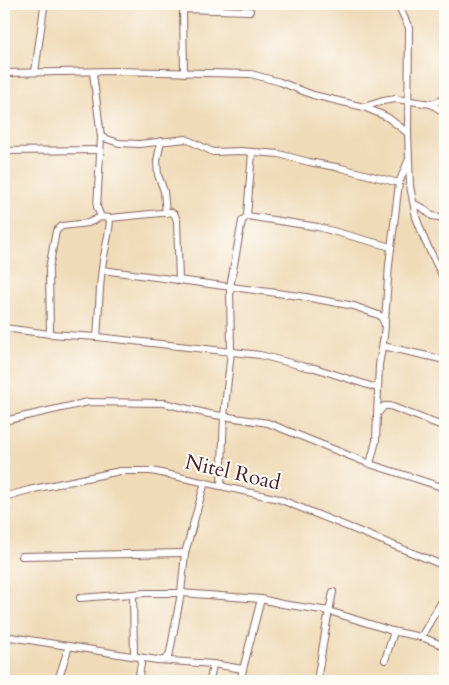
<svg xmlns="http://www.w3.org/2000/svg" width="449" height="685" font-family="Cardo,serif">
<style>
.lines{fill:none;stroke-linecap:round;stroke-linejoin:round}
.minor-casing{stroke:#84615d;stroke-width:8}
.minor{stroke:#fff;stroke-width:6}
.labels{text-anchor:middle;stroke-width:4;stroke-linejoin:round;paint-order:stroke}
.street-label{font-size:21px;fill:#4a1f2b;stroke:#fdfcf7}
</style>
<rect width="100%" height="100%" fill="#fdfcf7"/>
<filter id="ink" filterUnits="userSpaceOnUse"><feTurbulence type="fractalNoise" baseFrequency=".02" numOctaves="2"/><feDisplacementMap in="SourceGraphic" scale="10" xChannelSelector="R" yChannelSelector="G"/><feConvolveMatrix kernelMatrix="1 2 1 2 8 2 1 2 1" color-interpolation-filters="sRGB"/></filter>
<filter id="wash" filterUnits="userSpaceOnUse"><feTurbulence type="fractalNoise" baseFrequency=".0096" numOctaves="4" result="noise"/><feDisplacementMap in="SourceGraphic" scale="20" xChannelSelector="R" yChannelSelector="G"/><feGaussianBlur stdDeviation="1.12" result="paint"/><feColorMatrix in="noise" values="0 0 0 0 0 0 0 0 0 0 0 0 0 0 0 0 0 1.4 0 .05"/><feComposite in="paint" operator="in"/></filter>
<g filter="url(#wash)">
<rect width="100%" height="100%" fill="#f0dbb9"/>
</g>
<g filter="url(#ink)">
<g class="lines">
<defs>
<g id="minor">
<path d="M 398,4 L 409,28 L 408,133 L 410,186 L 416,217 L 425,241 L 445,281"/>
<path d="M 35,72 L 44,7"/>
<path d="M 4,73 L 115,71 L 251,74 L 280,82 L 313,95 L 364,107 L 387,117 L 408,133"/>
<path d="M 93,73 L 101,137 L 97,207 L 101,217 L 110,218 C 110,234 104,251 102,268 C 99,291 99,314 97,337"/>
<path d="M 184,73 L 183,9 L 250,11"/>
<path d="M 431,104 L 445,113"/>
<path d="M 364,107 L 383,101 L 396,99 L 431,104 L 445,99"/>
<path d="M 101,137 L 119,143 L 139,144 L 186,139 L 213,152 L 241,151 L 279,154 L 309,162 L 341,168 L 399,183"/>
<path d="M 161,141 L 157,161 L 158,175 L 164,191 L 166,213"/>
<path d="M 4,151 L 100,150"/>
<path d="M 414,204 L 423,208 L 432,216 L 445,218"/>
<path d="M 247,216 L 252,152"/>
<path d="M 110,218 L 171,212 L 175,215 L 177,221 L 179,281"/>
<path d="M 102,270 L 300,296 L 354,306 L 381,316 L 385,325 L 384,336 L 379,365 L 376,441 L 370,464"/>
<path d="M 385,321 L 389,265 L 399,183 L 408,161"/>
<path d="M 4,328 L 50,334 L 97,337 L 260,355 L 306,367 L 315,368 L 377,388"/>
<path d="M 50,334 L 49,269 L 56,231 L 62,226 L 88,223 L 101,217"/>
<path d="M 383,346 L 445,360"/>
<path d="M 378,413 L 384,406 L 390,406 L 445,427"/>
<path d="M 4,421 L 88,402 L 164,403 L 209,414 L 268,423 L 370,464 L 445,488"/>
<path d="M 221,486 L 224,416 L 231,352 L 230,287 L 242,221 L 247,216 L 318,227 L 391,247"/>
<path d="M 4,497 L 29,490 L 120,471 L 152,471 L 279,499 L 445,566"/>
<path d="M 22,556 L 185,553"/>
<path d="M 133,595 L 134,656"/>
<path d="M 80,598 L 145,593 L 181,593 L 261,599 L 282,604 L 329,611 L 392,631 L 421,637 L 445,596"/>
<path d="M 4,636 L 157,660 L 213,664 L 243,669"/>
<path d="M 421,637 L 445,646"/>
<path d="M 164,660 L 168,657 L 170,652 L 181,593 L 185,553 L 205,482"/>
<path d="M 385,660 L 393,635 L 392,631"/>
<path d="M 60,681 L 60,674 L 69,646"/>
<path d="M 138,681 L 142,658"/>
<path d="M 210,681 L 213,664"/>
<path d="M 240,681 L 261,599"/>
<path d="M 317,681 L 327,621 L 333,592"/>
</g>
</defs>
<use href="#minor" class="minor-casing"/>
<use href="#minor" class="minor"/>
</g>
</g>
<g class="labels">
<g class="street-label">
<text transform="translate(233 472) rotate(13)" y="7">Nitel Road</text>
</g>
</g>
<rect width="449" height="685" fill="none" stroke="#fdfcf7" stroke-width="20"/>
</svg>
